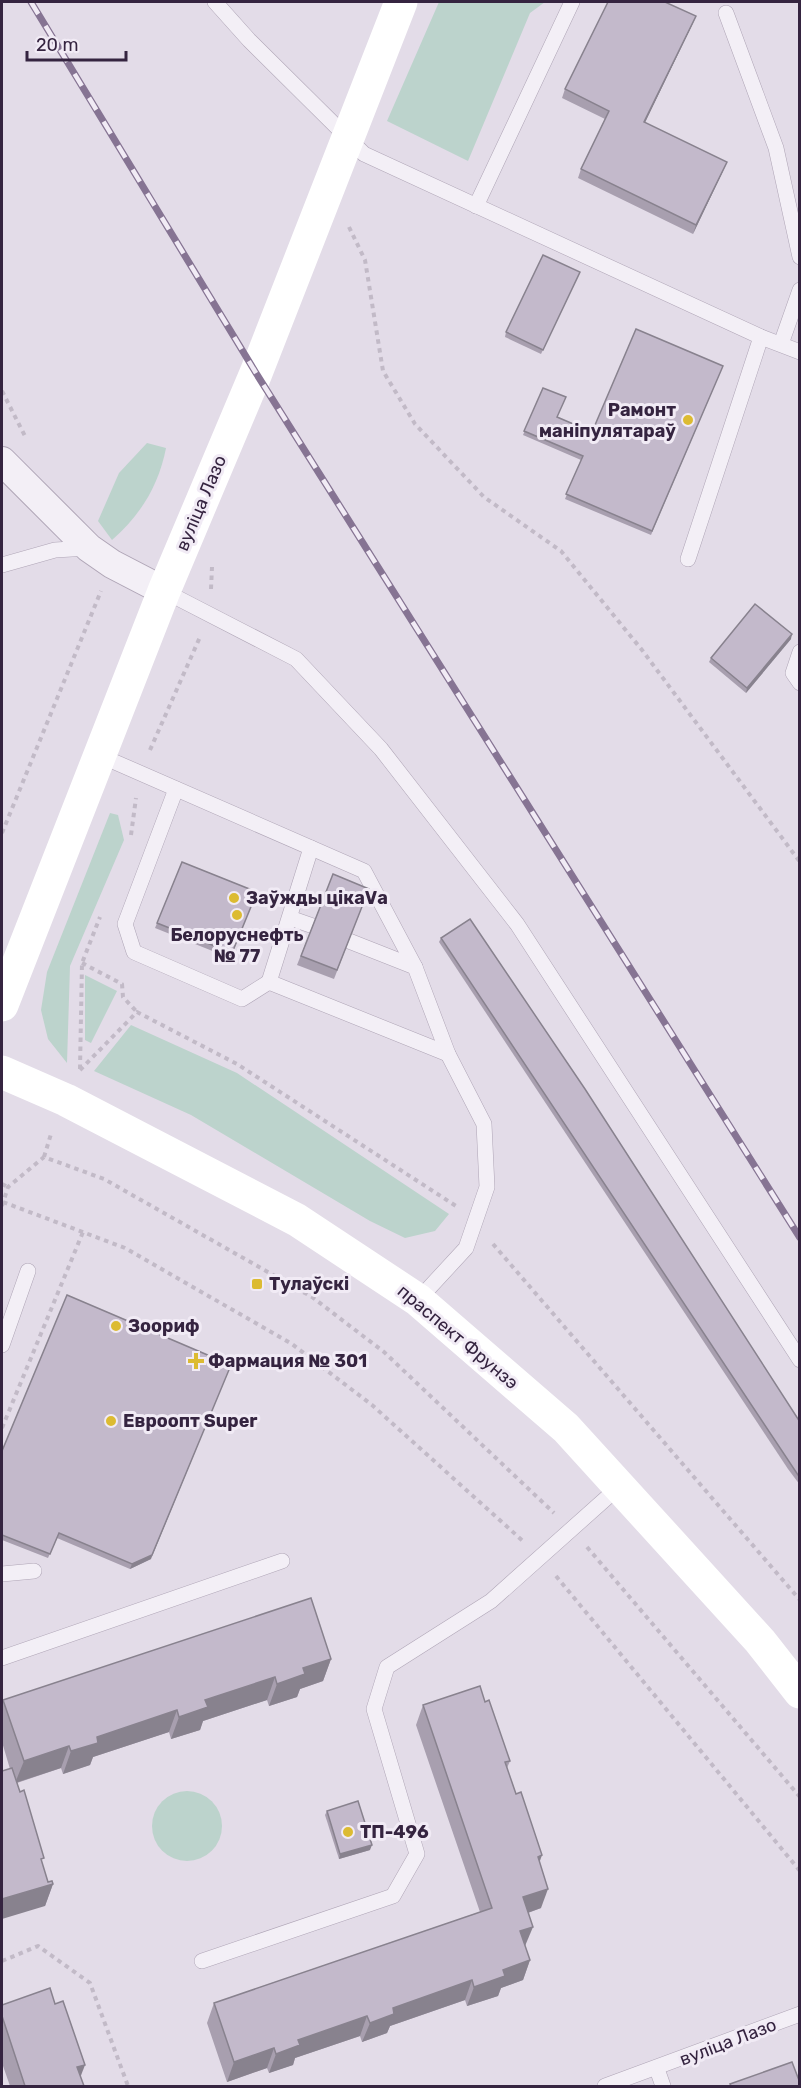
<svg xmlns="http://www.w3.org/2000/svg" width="801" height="2088" font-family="Rubik,sans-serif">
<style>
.green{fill:#bcd3cc}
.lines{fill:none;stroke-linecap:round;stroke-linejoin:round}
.lane-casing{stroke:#afa5b6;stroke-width:16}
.street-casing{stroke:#afa5b6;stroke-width:30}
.path{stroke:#c2bac7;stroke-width:4;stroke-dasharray:4.5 4.5;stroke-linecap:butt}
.lane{stroke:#f3eff6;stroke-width:15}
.street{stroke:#f3eff6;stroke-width:28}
.secondary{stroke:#fff;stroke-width:33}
.rail-casing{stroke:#867493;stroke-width:7}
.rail{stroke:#f1ebf5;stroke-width:4.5;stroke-dasharray:14;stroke-linecap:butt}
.wall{fill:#a89faf}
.shaded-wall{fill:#88828e}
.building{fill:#c3b9cb;stroke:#88828e;stroke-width:1.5}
.poi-dot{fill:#dcbb32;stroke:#f1ebf5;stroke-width:2}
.labels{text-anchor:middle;stroke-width:6;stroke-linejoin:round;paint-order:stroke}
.poi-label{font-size:18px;font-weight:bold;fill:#352440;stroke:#f1ebf5;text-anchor:start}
.street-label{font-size:18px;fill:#352440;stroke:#f1ebf5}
</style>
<rect width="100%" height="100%" fill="#e3dce8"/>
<g class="green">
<path d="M 439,2 L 545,2 L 530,13 L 468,161 L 387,121 Z"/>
<path d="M 147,443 L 166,448 C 159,485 140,516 112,540 L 98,521 L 119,473 Z"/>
<path d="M 110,813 L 118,815 L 124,840 L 70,966 L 67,1063 L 48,1039 L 41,1010 L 47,972 Z"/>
<path d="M 85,975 L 117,991 L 91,1043 L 85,1040 Z"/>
<path d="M 131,1025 L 237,1073 L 449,1214 L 435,1231 L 405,1238 L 370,1221 L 191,1115 L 94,1071 Z"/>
<circle cx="187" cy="1826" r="35"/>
</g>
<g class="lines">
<defs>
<g id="lane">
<path d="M 215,2 L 249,40 L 364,154 L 761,337 L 800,352"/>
<path d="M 726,13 L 776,148 L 800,257"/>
<path d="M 476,206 L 572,2"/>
<path d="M 781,344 L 800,290"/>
<path d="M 688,559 L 761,337"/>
<path d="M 2,565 L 55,550 L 89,548"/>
<path d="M 164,591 L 296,659 L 381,749 L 517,924 L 800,1360"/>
<path d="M 800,652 L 793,673 L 800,683"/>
<path d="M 101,756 L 364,871 L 415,967 L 448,1054 L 484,1124 L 487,1187 L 466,1248 L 418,1300"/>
<path d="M 176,789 L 125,924 L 134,952 L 242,999 L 269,982"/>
<path d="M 311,848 L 269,982 L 448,1054"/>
<path d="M 290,918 L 313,926"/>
<path d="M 349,941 L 415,967"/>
<path d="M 2,1345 L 28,1271"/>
<path d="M 2,1574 L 34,1571"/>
<path d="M 2,1658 L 282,1561"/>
<path d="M 202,1961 L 393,1896 L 417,1854 L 374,1709 L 387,1667 L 491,1601 L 621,1485"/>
<path d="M 657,2069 L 663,2086"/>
<path d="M 605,2086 L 800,2014"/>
</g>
<path id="street" d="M 2,461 L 89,548 L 112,564 L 164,591"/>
</defs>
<use href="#lane" class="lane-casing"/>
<use href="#street" class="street-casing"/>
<g class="path">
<path d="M 349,227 L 365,260 L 383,371 L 415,424 L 484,497 L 561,551 L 642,650 L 800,862"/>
<path d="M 2,391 L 26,438"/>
<path d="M 211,589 L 212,567"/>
<path d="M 150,750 L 200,637"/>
<path d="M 2,833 L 101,591"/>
<path d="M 131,835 L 136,798"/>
<path d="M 82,963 L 122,984 L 123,997 L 137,1012"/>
<path d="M 80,1069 L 82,963 L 100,917"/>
<path d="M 80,1070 L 137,1012 L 237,1064 L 456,1206"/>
<path d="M 44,1157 L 51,1134"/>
<path d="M 2,1184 L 8,1187"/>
<path d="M 3,1202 L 125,1248 L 292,1344 L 372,1405 L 524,1542"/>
<path d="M 2,1206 L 8,1187 L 44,1157 L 104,1179 L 312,1297 L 384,1352 L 554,1513"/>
<path d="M 493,1244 L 800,1600"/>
<path d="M 2,1428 L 83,1232"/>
<path d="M 587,1547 L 800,1797"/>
<path d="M 556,1576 L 800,1871"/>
<path d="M 2,1961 L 38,1946 L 90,1983 L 128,2086"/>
</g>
<use href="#lane" class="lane"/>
<use href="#street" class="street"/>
<g class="secondary">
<path d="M 2,1005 L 164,591 L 256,373 L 401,2"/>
<path d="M 2,1072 L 66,1100 L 297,1220 L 418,1300 L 566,1428 L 760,1641 L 800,1692"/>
</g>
<defs>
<path id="rail" d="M 31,2 L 256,373 L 800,1238"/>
</defs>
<use href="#rail" class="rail-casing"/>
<use href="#rail" class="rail"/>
</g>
<g class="wall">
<path d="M 696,16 L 692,25 L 645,122 L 723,171 L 693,234 L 578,178 L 581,169 L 605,119 L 562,98 L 565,89 Z"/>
<path d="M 580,272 L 541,354 L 505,337 L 506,332 Z"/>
<path d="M 723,366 L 651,535 L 565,499 L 581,460 L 523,435 L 543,388 L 557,417 L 592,432 Z"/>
<path d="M 791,639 L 746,693 L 709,662 L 711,658 Z"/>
<path d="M 182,862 L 257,892 L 230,958 L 155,928 Z"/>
<path d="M 333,874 L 369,889 L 334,979 L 297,965 Z"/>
<path d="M 441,938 L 800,1422 L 800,1485 L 788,1469 L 439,942 Z"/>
<path d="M 2,1451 L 151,1559 L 130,1569 L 57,1538 L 48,1558 L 2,1540 Z"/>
<path d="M 331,1659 L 323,1681 L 300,1689 L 297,1697 L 269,1706 L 267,1700 L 203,1721 L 200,1730 L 171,1739 L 169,1732 L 93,1757 L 90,1765 L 63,1774 L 61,1768 L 17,1783 L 48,1882 L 53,1884 L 45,1906 L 10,1769 L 2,1742 L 2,1706 L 3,1700 Z"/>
<path d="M 485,1702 L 510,1761 L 507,1768 L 540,1863 L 541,1908 L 528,1913 L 525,1947 L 530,1960 L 523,1980 L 501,1988 L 498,1996 L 467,2006 L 465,2000 L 390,2026 L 387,2033 L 362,2042 L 360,2036 L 295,2058 L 293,2065 L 269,2073 L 267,2068 L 227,2082 L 207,2023 L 214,2003 L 480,1912 L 416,1725 L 423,1705 Z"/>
<path d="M 327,1811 L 370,1850 L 339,1859 L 325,1815 Z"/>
<path d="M 2,2005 L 80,2077 L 84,2086 L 10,2086 L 2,2063 Z"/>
</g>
<g class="shaded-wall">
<path d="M 696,16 L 692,25 L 641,131 L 644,122 Z"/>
<path d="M 727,162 L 723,171 L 693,234 L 696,225 Z"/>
<path d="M 792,634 L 791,639 L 746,693 L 747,688 Z"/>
<path d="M 229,1369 L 151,1559 L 130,1569 L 132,1564 Z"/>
<path d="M 331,1659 L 323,1681 L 300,1689 L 297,1697 L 269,1706 L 277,1684 L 303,1668 Z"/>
<path d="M 275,1677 L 267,1700 L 203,1721 L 200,1730 L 171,1739 L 179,1717 L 205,1700 Z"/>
<path d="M 177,1710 L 169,1732 L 93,1757 L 90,1765 L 63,1774 L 71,1751 L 97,1737 Z"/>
<path d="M 69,1746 L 61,1768 L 15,1783 L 24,1761 Z"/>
<path d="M 372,1845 L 370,1850 L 339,1859 L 340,1854 Z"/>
<path d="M 542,1855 L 535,1875 L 538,1857 Z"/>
<path d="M 53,1884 L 45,1906 L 2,1919 L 2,1899 Z"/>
<path d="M 548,1889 L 541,1908 L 516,1917 L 523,1897 Z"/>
<path d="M 533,1927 L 525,1946 L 520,1931 Z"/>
<path d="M 530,1960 L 523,1980 L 501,1988 L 498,1996 L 467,2006 L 474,1987 L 503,1970 Z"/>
<path d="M 472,1980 L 465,2000 L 390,2026 L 387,2033 L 362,2042 L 370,2023 L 393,2008 Z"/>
<path d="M 367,2016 L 360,2036 L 295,2058 L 293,2065 L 269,2073 L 276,2054 L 298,2040 Z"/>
<path d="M 274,2048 L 267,2068 L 227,2082 L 234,2062 Z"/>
<path d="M 85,2065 L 77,2086 L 77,2067 Z"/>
</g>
<g class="building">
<path d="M 608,2 L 665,2 L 696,16 L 644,122 L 727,162 L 696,225 L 581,169 L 609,111 L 565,89 Z"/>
<path d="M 543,255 L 580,272 L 543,350 L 506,332 Z"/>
<path d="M 636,329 L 723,366 L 652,531 L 566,494 L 583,456 L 524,431 L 543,388 L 566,397 L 557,417 L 592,432 Z"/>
<path d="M 755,604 L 792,634 L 747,688 L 711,658 Z"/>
<path d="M 182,862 L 257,892 L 232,953 L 157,923 Z"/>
<path d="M 333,874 L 369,889 L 337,970 L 301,956 Z"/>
<path d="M 470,919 L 585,1089 L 800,1422 L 800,1478 L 441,938 Z"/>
<path d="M 67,1295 L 231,1365 L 152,1555 L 132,1564 L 59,1533 L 50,1554 L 2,1535 L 2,1451 Z"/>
<path d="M 311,1598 L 331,1659 L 303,1668 L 305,1674 L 277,1684 L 275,1677 L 205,1700 L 208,1707 L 179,1717 L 177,1710 L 97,1737 L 98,1743 L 71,1751 L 69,1746 L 24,1761 L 3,1700 Z"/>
<path d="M 480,1686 L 485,1702 L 489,1700 L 510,1761 L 505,1762 L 516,1794 L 521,1792 L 542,1855 L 538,1857 L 548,1889 L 523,1897 L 533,1927 L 520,1931 L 530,1960 L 503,1970 L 505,1976 L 474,1987 L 472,1980 L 393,2008 L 394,2014 L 370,2023 L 367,2016 L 298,2040 L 300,2045 L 276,2054 L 274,2048 L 234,2062 L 214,2003 L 492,1908 L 423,1705 Z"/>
<path d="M 12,1768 L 20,1792 L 24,1790 L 44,1858 L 41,1859 L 48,1882 L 52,1881 L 53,1884 L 2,1899 L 2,1771 Z"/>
<path d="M 358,1801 L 372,1845 L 340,1854 L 327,1811 Z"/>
<path d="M 50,1988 L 55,2004 L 63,2001 L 85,2065 L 77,2067 L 84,2086 L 25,2086 L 2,2016 L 2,2005 Z"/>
<path d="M 792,2062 L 800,2083 L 800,2086 L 731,2086 L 730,2084 Z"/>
</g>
<g class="poi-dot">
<circle cx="688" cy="420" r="6"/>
<circle cx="234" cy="898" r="6"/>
<circle cx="237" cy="915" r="6"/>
<rect x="251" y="1278" width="12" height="12" rx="3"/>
<circle cx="116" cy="1326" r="6"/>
<path d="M193 1352h6v6h6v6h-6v6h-6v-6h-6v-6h6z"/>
<circle cx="111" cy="1421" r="6"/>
<circle cx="348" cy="1832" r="6"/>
</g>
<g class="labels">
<g class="poi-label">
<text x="676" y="416" text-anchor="end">Рамонт<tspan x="676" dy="21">маніпулятараў</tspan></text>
<text x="246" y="904">Заўжды цікаVа</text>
<text x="237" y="941" text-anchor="middle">Белоруснефть<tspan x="237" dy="21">№ 77</tspan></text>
<text x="269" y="1290">Тулаўскі</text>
<text x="128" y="1332">Зоориф</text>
<text x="208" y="1367">Фармация № 301</text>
<text x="123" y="1427">Евроопт Super</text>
<text x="360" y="1838">ТП-496</text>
</g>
<g class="street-label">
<text transform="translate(201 503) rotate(-67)" y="6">вуліца Лазо</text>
<text transform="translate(458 1337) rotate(40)" y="6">праспект Фрунзэ</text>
<text transform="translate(728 2042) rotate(-21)" y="6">вуліца Лазо</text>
</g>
</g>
<rect width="801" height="2088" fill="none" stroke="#352440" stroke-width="6"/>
<path d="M27 51v9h99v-9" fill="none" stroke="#352440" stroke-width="3"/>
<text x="36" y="51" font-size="18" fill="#352440" stroke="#f1ebf5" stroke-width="4.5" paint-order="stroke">20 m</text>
</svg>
